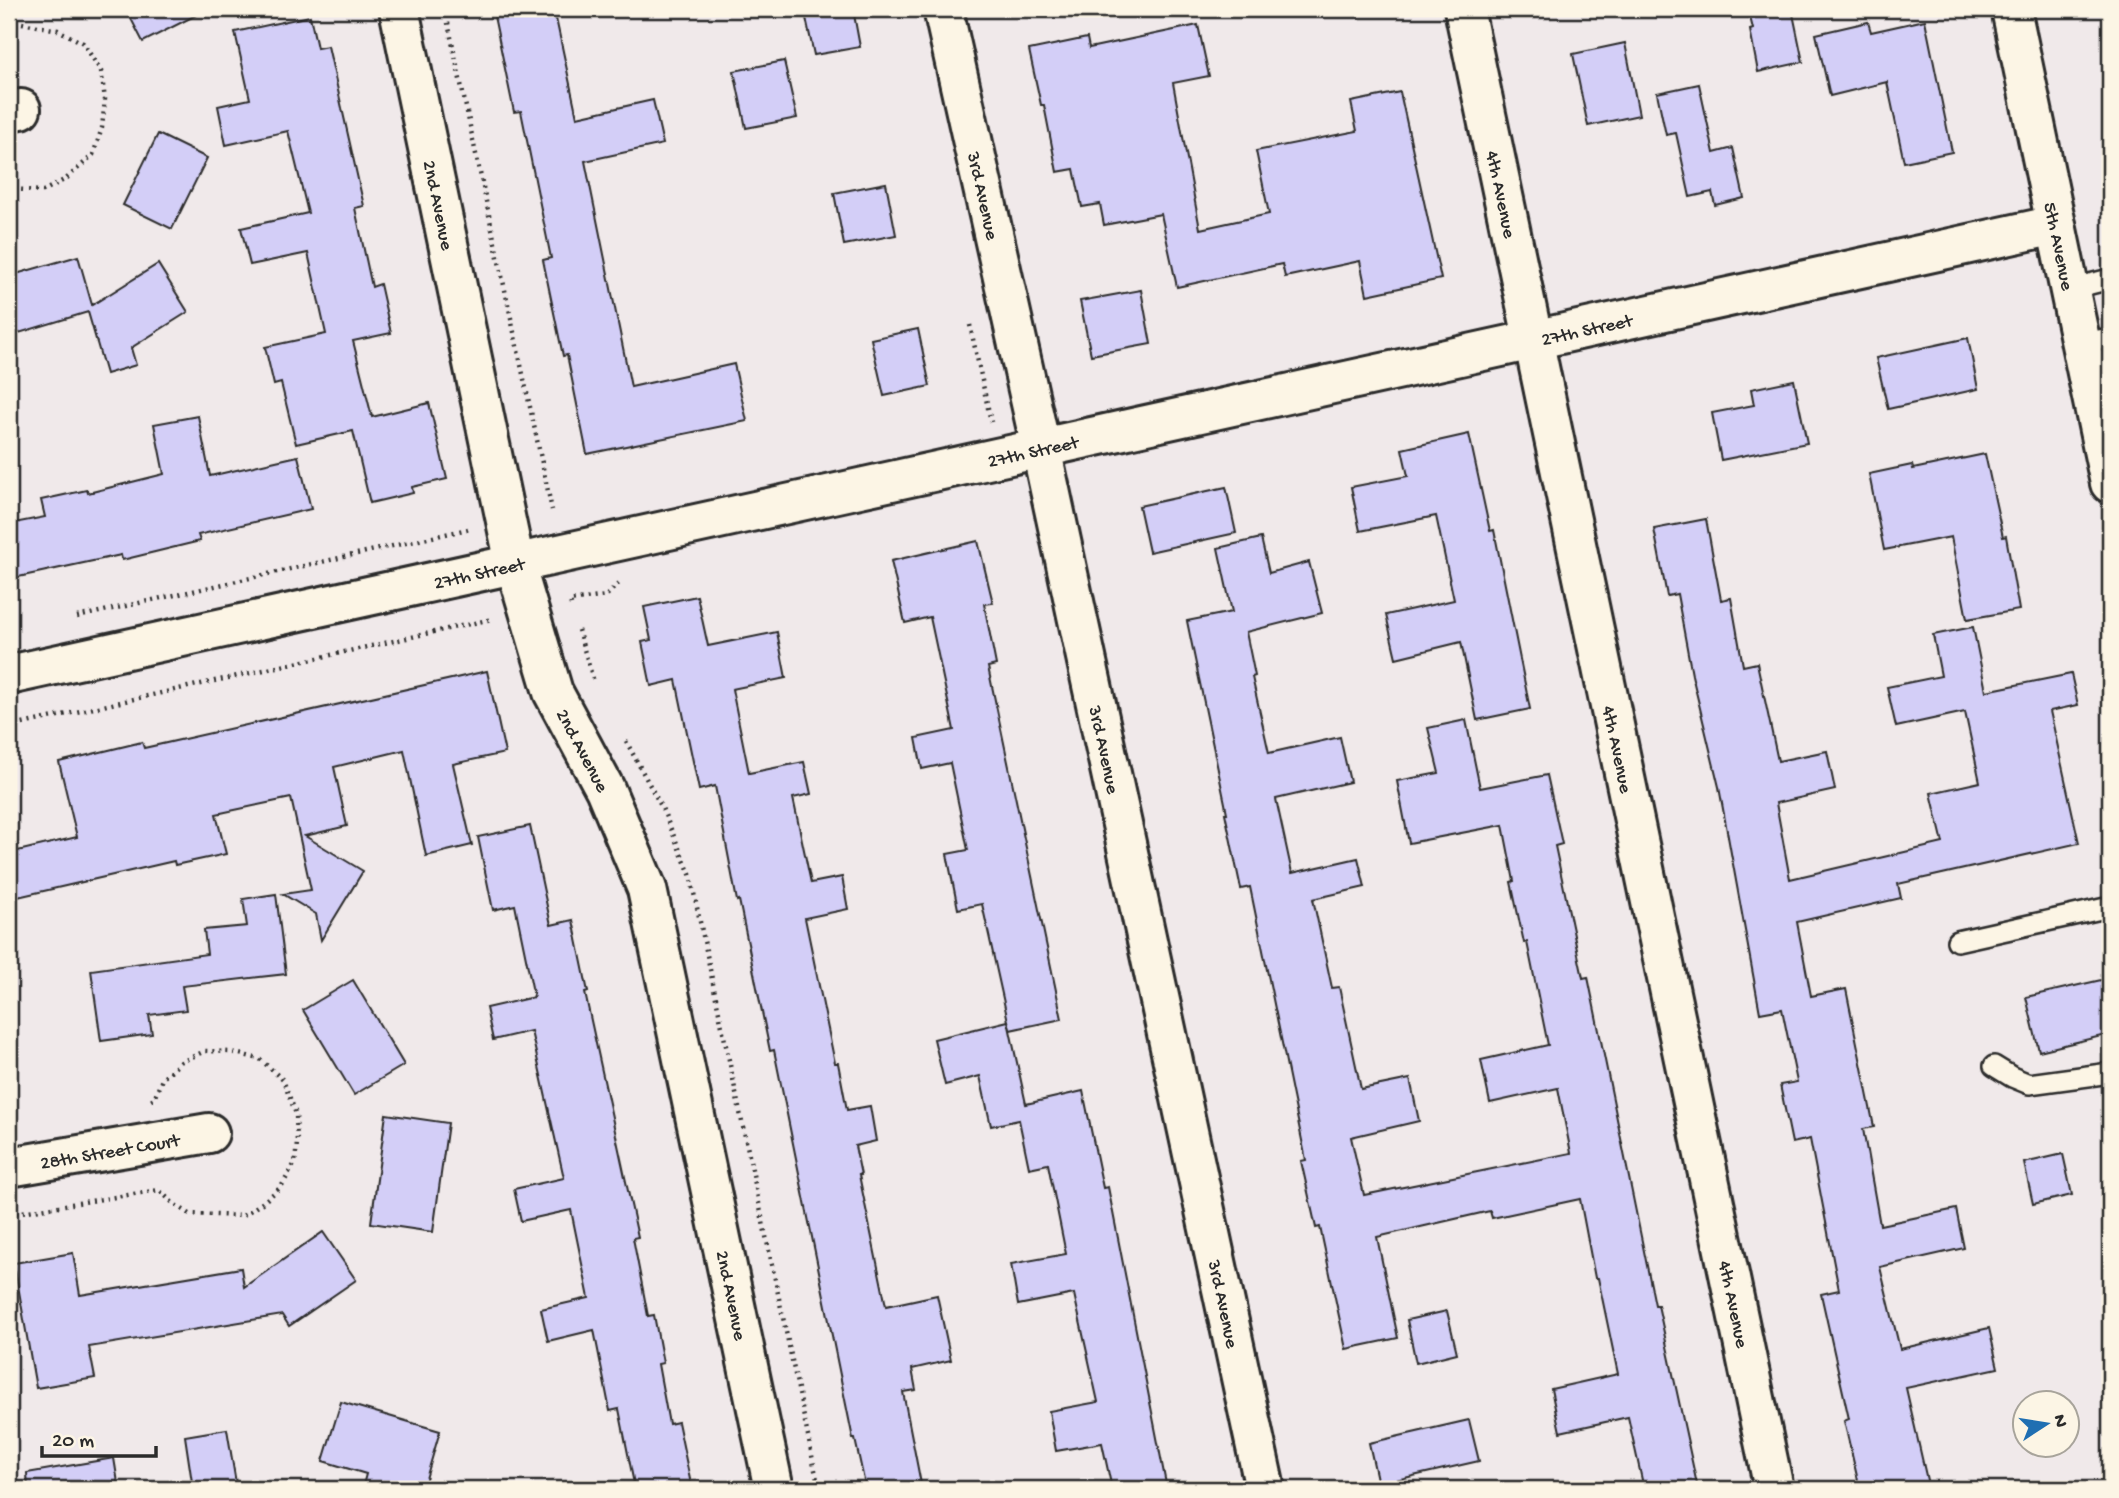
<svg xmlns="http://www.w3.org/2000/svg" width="2119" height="1498" font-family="'Gochi Hand',sans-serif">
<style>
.building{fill:#d3cef7;stroke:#2b2b2b;stroke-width:2}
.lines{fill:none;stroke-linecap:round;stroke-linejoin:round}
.lane-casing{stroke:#2b2b2b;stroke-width:24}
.street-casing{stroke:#2b2b2b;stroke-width:44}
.path{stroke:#2b2b2b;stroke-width:4.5;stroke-dasharray:2 5;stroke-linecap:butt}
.lane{stroke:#fcf5e5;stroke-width:19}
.street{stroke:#fcf5e5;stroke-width:38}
.labels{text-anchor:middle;stroke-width:6;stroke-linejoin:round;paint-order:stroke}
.street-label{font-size:19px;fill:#2b2b2b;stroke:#fcf5e5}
</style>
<rect width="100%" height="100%" fill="#f0e9ea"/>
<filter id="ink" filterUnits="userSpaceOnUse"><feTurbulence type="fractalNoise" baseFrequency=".0143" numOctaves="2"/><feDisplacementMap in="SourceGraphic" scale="14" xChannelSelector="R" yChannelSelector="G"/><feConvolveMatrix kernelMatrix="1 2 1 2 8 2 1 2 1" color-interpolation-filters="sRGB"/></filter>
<g filter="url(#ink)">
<g class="building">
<path d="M 126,9 L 208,9 L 143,42 Z"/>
<path d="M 531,9 L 554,9 L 577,117 L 653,100 L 663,144 L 585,161 L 631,387 L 734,364 L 747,421 L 587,454 L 567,355 L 563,356 L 543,260 L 551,258 L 521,111 L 514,112 L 494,16 Z"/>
<path d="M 830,9 L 853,9 L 860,47 L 814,55 L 805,13 Z"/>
<path d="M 1748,9 L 1792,9 L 1803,62 L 1758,72 L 1750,30 L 1753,29 Z"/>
<path d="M 310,16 L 317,48 L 328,46 L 364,206 L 355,208 L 372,287 L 380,284 L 391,333 L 353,341 L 372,417 L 429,403 L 447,479 L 412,487 L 413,493 L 370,503 L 353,431 L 296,444 L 281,383 L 274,385 L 265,347 L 326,334 L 308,253 L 250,265 L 241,228 L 308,213 L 288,131 L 226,145 L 218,106 L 250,99 L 235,32 Z"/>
<path d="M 1925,20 L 1952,152 L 1904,162 L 1887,82 L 1830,96 L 1816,34 L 1868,22 L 1871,32 Z"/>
<path d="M 1198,25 L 1209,76 L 1173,83 L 1200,229 L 1269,214 L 1256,151 L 1357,131 L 1351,102 L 1400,92 L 1441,279 L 1367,295 L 1360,261 L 1285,277 L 1282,264 L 1177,287 L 1161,214 L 1104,225 L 1100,204 L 1082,207 L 1074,169 L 1057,172 L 1044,105 L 1041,105 L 1029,50 L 1087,38 L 1089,48 Z"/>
<path d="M 1625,43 L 1639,115 L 1588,126 L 1573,54 Z"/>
<path d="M 784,61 L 797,118 L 746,128 L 734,71 Z"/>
<path d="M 1699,84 L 1714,153 L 1733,148 L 1744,198 L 1715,205 L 1712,192 L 1690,197 L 1676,133 L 1666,135 L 1657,93 Z"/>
<path d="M 158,134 L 207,158 L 172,229 L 123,205 Z"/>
<path d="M 886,183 L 896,235 L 844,245 L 834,193 Z"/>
<path d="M 78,256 L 92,305 L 158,264 L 188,312 L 131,348 L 136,365 L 106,374 L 88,312 L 9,336 L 9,276 Z"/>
<path d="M 1141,290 L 1151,344 L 1091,355 L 1080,301 Z"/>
<path d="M 918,329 L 930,386 L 884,396 L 871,339 Z"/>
<path d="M 1968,338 L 1978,389 L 1888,409 L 1876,358 Z"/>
<path d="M 1794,380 L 1807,443 L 1721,460 L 1712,413 L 1754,405 L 1751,389 Z"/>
<path d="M 198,416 L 210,476 L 298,456 L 311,509 L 198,535 L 200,541 L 122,560 L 121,555 L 9,579 L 9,524 L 45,517 L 41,500 L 87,490 L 88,493 L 164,474 L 154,424 Z"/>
<path d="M 1469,434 L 1490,531 L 1494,530 L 1530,709 L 1477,720 L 1461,642 L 1396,658 L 1386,615 L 1454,600 L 1436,516 L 1360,531 L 1351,487 L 1408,476 L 1402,449 Z"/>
<path d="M 1985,454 L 2003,537 L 2006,536 L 2019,610 L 1967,619 L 1951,537 L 1884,550 L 1869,474 L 1912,465 L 1913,469 Z"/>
<path d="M 1226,487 L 1236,533 L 1149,552 L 1139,506 Z"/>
<path d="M 1706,519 L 1721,600 L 1731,598 L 1743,666 L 1757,663 L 1778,761 L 1827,751 L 1835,790 L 1776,803 L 1790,879 L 1943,843 L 1931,793 L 1980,782 L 1965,712 L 1896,727 L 1887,687 L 1941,676 L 1933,635 L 1973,627 L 1986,691 L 2071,674 L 2078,705 L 2050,711 L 2079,843 L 1898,884 L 1901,898 L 1797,922 L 1811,996 L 1846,989 L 1874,1127 L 1863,1129 L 1880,1225 L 1956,1209 L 1964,1248 L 1880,1267 L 1900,1349 L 1989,1328 L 1998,1368 L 1906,1388 L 1929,1489 L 1860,1489 L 1844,1421 L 1849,1419 L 1821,1294 L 1839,1290 L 1810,1139 L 1792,1143 L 1780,1085 L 1797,1082 L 1782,1009 L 1760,1013 L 1719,787 L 1692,675 L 1677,594 L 1667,596 L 1654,529 Z"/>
<path d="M 1261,538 L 1269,573 L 1309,562 L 1322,613 L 1246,632 L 1255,676 L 1252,677 L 1269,753 L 1340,737 L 1350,782 L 1276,799 L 1292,873 L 1358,858 L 1365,887 L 1313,899 L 1332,988 L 1339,987 L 1361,1089 L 1410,1079 L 1419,1121 L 1351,1137 L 1364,1195 L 1571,1153 L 1558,1088 L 1490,1103 L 1481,1060 L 1548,1045 L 1527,942 L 1524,943 L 1511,882 L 1514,881 L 1503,825 L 1409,843 L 1397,781 L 1439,773 L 1428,728 L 1466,720 L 1480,788 L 1547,775 L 1562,844 L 1555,846 L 1583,978 L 1588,977 L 1655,1305 L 1658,1305 L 1698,1489 L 1644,1489 L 1628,1417 L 1560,1432 L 1551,1389 L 1618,1374 L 1598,1278 L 1595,1278 L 1580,1199 L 1492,1218 L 1490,1211 L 1377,1237 L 1398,1338 L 1346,1349 L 1320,1227 L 1316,1228 L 1301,1161 L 1306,1160 L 1250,887 L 1241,889 L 1225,813 L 1227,813 L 1187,621 L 1232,612 L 1218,548 Z"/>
<path d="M 978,541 L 993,603 L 984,604 L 996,665 L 988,667 L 1062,1019 L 1010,1030 L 982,904 L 958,909 L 947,854 L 968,850 L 950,763 L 922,769 L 916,738 L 954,730 L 930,617 L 905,623 L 891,561 Z"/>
<path d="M 697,596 L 708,646 L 777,632 L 786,678 L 732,689 L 749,773 L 804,762 L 811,794 L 793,798 L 811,883 L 842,877 L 848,909 L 805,918 L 835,1063 L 838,1063 L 847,1110 L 870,1106 L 876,1141 L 855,1146 L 861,1175 L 859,1175 L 886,1306 L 937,1295 L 951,1360 L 912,1369 L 916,1390 L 903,1392 L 922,1489 L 866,1489 L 855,1439 L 853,1439 L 774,1050 L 770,1051 L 739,900 L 737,901 L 715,786 L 699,790 L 676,680 L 651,686 L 642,642 L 651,640 L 644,607 Z"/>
<path d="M 487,671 L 505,753 L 453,764 L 472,845 L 426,856 L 404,750 L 334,767 L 347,826 L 305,836 L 363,871 L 321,940 L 316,914 L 283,894 L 311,890 L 291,798 L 216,814 L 226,854 L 175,865 L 174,861 L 9,899 L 9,853 L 77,837 L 59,762 L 142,742 L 144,748 Z"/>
<path d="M 530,826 L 551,925 L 573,920 L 588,992 L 585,993 L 638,1237 L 633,1238 L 648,1316 L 654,1315 L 663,1363 L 658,1364 L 669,1424 L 678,1422 L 692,1489 L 635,1489 L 619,1409 L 610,1411 L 594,1330 L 548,1341 L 541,1309 L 589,1298 L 571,1210 L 521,1221 L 514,1189 L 564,1178 L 531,1031 L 493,1040 L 486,1008 L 534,997 L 515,905 L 493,910 L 478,837 Z"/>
<path d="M 276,894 L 286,974 L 182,986 L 186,1010 L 149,1015 L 152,1034 L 101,1041 L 91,970 L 207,954 L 204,930 L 247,926 L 243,899 Z"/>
<path d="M 2110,978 L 2110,1034 L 2039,1051 L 2026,997 Z"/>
<path d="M 353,980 L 404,1065 L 354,1095 L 303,1010 Z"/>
<path d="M 1008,1021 L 1026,1104 L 1083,1091 L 1103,1188 L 1108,1187 L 1167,1489 L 1112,1489 L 1102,1443 L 1056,1451 L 1049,1411 L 1098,1402 L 1074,1294 L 1018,1305 L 1011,1264 L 1066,1254 L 1048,1164 L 1029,1168 L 1019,1120 L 991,1126 L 980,1076 L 945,1085 L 934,1039 Z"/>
<path d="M 386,1114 L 448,1123 L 433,1232 L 371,1223 Z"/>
<path d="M 2063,1154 L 2072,1195 L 2033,1204 L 2024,1163 Z"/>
<path d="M 323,1232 L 356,1280 L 289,1326 L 282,1315 L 89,1347 L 95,1378 L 36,1388 L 14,1263 L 73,1253 L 80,1295 L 241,1268 L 244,1287 Z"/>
<path d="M 1447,1311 L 1457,1353 L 1416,1363 L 1407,1320 Z"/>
<path d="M 341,1402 L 440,1431 L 423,1489 L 362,1489 L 366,1474 L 323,1461 Z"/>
<path d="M 1469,1420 L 1479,1461 L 1378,1484 L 1369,1443 Z"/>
<path d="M 227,1429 L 237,1489 L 193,1489 L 185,1436 Z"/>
<path d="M 114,1458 L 119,1489 L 28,1489 L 27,1473 Z"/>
</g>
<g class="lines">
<defs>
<g id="lane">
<path d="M 2070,289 L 2110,279"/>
<path d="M 2081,343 L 2110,338"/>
<path d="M 1957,941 L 2110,907"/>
<path d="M 1994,1066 L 2012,1077 L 2029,1084 L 2110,1073"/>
</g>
<g id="street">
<path id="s1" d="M 399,9 L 515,564 L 553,692 L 605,789 L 647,889 L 774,1489"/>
<path id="s2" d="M 943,9 L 1041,448 L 1265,1489"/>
<path id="s3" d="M 1464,9 L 1774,1489"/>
<path id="s4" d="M 2011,9 L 2110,483"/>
<path d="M 9,111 L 21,109"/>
<path id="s5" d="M 9,675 L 2056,225"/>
<path id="s6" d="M 9,1167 L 209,1133"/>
</g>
</defs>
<use href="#lane" class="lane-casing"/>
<use href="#street" class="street-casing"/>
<g class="path">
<path d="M 445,9 L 552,510"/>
<path d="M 9,28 L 22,23 L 58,30 L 83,43 L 101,71 L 105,99 L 102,128 L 93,155 L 66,179 L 43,191 L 9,189"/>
<path d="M 970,325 L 991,422"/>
<path d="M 571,605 L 570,601 L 606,596 L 621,581"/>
<path d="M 77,617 L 468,529"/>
<path d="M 578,630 L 594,682"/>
<path d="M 9,727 L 492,619"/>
<path d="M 626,741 L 662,808 L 690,874 L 819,1489"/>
<path d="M 9,1214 L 159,1190 L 174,1204 L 190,1214 L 242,1216 L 262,1203 L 281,1187 L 295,1163 L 297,1143 L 296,1114 L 283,1080 L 260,1059 L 231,1052 L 205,1051 L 181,1062 L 162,1079 L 154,1099 L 149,1102"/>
</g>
<use href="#lane" class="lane"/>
<use href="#street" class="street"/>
</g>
</g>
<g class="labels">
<g class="street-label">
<text dy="7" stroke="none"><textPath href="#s3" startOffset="189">4th Avenue</textPath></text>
<text dy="7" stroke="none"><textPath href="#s2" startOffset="191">3rd Avenue</textPath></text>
<text dy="7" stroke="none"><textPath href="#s1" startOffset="200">2nd Avenue</textPath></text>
<text dy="7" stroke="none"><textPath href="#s4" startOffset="242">5th Avenue</textPath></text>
<text dy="7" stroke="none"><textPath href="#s5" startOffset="1615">27th Street</textPath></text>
<text dy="7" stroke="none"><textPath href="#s5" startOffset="1048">27th Street</textPath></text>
<text dy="7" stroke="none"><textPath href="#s5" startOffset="481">27th Street</textPath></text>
<text dy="7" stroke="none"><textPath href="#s2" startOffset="758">3rd Avenue</textPath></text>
<text dy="7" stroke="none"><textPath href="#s3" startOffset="756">4th Avenue</textPath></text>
<text dy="7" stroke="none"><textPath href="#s1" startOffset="766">2nd Avenue</textPath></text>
<text dy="7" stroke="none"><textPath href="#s6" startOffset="102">28th Street Court</textPath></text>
<text dy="7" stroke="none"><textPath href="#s1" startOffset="1334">2nd Avenue</textPath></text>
<text dy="7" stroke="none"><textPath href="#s2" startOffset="1325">3rd Avenue</textPath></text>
<text dy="7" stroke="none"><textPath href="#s3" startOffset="1323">4th Avenue</textPath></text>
</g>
</g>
<rect width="2119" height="1498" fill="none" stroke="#fcf5e5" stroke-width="35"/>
<rect x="18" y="18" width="2084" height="1463" fill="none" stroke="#2b2b2b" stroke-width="2.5" filter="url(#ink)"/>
<g transform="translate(2046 1424) rotate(78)"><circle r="33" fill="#fcf5e5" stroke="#a8a49b" stroke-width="2"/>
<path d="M0-5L12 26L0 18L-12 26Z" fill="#1f6fb2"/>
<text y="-10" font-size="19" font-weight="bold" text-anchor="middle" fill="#2b2b2b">N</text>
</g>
<path d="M42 1446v10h114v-10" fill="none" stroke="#2b2b2b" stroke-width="3.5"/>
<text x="52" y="1446" font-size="21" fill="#2b2b2b" stroke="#fcf5e5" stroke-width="5" paint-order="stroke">20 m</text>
</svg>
